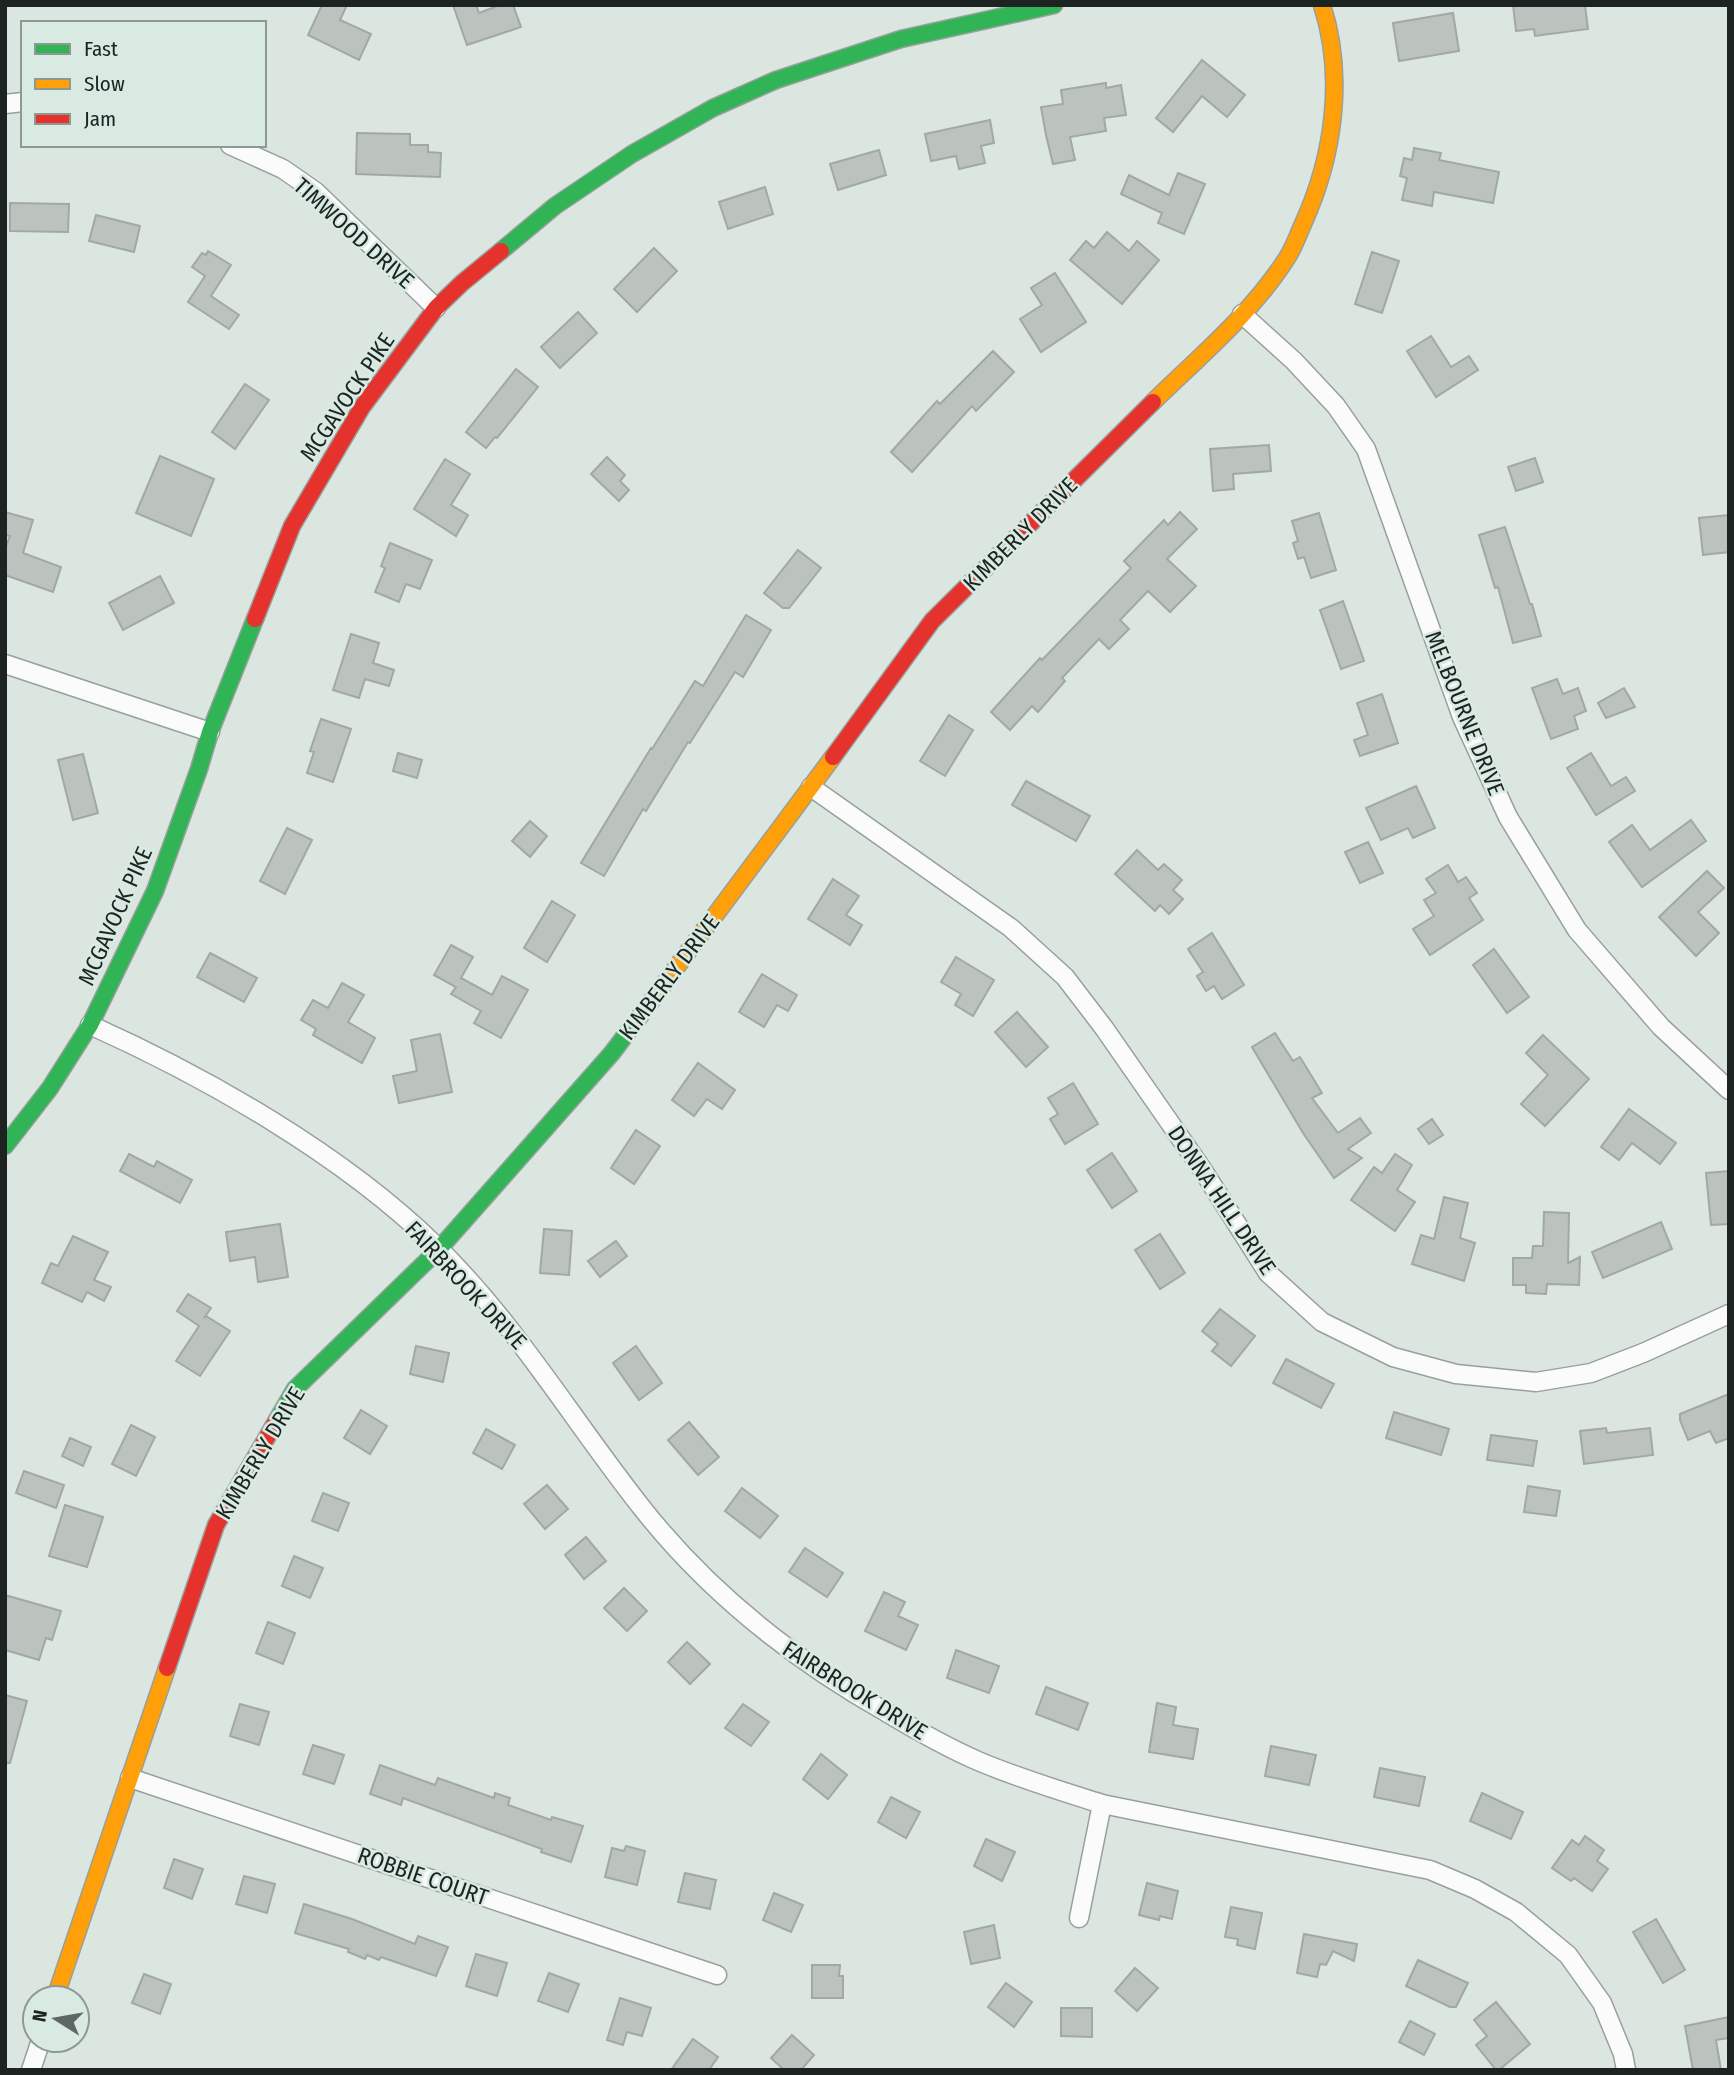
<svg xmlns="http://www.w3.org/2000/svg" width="1734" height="2075" font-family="'Fira Sans Condensed',sans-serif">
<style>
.building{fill:#bcc3be;stroke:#a2a8a4;stroke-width:2}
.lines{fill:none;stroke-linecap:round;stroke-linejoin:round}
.street-casing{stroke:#98a09c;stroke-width:21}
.fast-casing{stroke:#98a09c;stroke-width:19}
.slow-casing{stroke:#98a09c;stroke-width:19}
.jam-casing{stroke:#98a09c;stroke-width:19}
.street{stroke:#fafbfa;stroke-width:18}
.fast{stroke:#30b455;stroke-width:16}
.slow{stroke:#ff9f0a;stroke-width:16}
.jam{stroke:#e5322d;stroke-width:16}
.labels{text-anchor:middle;stroke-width:5;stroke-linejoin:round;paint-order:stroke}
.street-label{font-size:23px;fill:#1c2320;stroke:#d8eae2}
</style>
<rect width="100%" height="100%" fill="#dce6e1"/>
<g class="building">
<path d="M 322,5 L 347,5 L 340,20 L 371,34 L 359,60 L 308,35 Z"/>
<path d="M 453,5 L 476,5 L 479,13 L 500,5 L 513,5 L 521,27 L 467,45 Z"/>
<path d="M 1513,5 L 1585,5 L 1588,29 L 1535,36 L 1534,29 L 1516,31 Z"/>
<path d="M 1453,13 L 1459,51 L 1399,61 L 1393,23 Z"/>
<path d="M 1202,60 L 1245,95 L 1227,117 L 1202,96 L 1173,132 L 1156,118 Z"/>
<path d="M 1106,83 L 1106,88 L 1121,85 L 1126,115 L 1104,118 L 1106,131 L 1070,137 L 1075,160 L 1053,164 L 1046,135 L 1041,107 L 1063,104 L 1061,90 Z"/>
<path d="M 990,120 L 994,143 L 981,146 L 985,163 L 959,169 L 956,156 L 931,161 L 925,134 Z"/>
<path d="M 357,133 L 410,134 L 410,145 L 428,145 L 428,152 L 441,153 L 440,177 L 356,174 Z"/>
<path d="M 1414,148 L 1441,153 L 1439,160 L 1499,172 L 1493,203 L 1434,192 L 1432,206 L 1402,200 L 1407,178 L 1400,176 L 1404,158 L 1412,160 Z"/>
<path d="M 879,150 L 886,175 L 838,190 L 830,164 Z"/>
<path d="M 1178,173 L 1205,184 L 1184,234 L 1158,223 L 1162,213 L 1121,194 L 1129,175 L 1169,195 Z"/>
<path d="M 765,187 L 773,214 L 728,229 L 719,202 Z"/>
<path d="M 10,203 L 69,204 L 68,232 L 10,231 Z"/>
<path d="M 96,215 L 140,226 L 134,252 L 89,241 Z"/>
<path d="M 1107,232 L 1129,251 L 1137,241 L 1159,260 L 1122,304 L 1070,260 L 1086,241 L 1094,248 Z"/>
<path d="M 654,248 L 677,271 L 637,312 L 614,289 Z"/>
<path d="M 208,251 L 231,265 L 211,296 L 239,315 L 229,329 L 188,302 L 205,276 L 192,267 L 202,253 L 206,255 Z"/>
<path d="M 1372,252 L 1399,261 L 1382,313 L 1355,304 Z"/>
<path d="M 1055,273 L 1086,322 L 1041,352 L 1020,319 L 1042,305 L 1031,288 Z"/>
<path d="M 578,312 L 597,333 L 560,368 L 541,347 Z"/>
<path d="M 1431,336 L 1451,367 L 1469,356 L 1478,370 L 1436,397 L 1407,351 Z"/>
<path d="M 993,351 L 1014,372 L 976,411 L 972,406 L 912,472 L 891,452 L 937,401 L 940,404 Z"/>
<path d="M 516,369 L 538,387 L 497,438 L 495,437 L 486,448 L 466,432 Z"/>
<path d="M 245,384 L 269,400 L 235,449 L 212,432 Z"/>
<path d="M 1269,445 L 1271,471 L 1233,474 L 1234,489 L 1213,491 L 1210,449 Z"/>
<path d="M 160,456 L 214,479 L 191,536 L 136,513 Z"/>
<path d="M 607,457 L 625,475 L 620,481 L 629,490 L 619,501 L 591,474 Z"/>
<path d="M 1535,458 L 1543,482 L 1516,491 L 1508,467 Z"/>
<path d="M 445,459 L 470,474 L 451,505 L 468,515 L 456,536 L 414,509 Z"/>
<path d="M 5,512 L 33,520 L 23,553 L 61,567 L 53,592 L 5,575 L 5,549 L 10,536 L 5,535 Z"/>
<path d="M 1180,512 L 1197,529 L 1167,559 L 1196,586 L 1170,612 L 1148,591 L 1120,620 L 1129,629 L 1109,649 L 1099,639 L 1062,678 L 1065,681 L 1038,712 L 1032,706 L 1010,730 L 991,712 L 1040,658 L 1042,660 L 1131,568 L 1124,561 L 1164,520 L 1168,525 Z"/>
<path d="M 1319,513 L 1336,570 L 1311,578 L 1304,557 L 1298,559 L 1293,543 L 1298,541 L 1292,521 Z"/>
<path d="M 1729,515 L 1729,552 L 1703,555 L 1699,518 Z"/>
<path d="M 1505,527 L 1530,604 L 1532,604 L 1541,636 L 1513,643 L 1498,587 L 1495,588 L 1479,535 Z"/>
<path d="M 390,543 L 432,560 L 420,589 L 406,584 L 399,602 L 375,592 L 385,568 L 381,566 Z"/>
<path d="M 798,550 L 821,568 L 789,608 L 783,608 L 764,593 Z"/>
<path d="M 160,576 L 174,603 L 123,630 L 109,603 Z"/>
<path d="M 1343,601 L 1364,661 L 1341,669 L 1320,610 Z"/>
<path d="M 746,615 L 771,630 L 743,677 L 735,672 L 690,743 L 688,742 L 646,811 L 643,809 L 604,876 L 581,863 L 651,748 L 652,749 L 695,681 L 703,686 Z"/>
<path d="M 351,634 L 379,643 L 373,663 L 394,670 L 389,686 L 365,679 L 359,698 L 333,690 Z"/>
<path d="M 1557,679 L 1563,694 L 1578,688 L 1586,711 L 1574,716 L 1578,729 L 1551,739 L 1532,688 Z"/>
<path d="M 1624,688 L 1635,707 L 1606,718 L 1598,703 Z"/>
<path d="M 1382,694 L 1398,743 L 1360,756 L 1354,740 L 1368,735 L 1357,703 Z"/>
<path d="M 949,715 L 973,730 L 945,776 L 920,761 Z"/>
<path d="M 321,719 L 351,729 L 333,782 L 307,773 L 314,752 L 310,751 Z"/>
<path d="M 398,753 L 422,760 L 417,778 L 393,771 Z"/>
<path d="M 1591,753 L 1611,786 L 1626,777 L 1635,791 L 1596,815 L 1567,768 Z"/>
<path d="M 83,754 L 98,813 L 73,820 L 58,760 Z"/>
<path d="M 1026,781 L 1090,816 L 1076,841 L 1012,805 Z"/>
<path d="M 1416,786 L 1435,828 L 1413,838 L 1408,828 L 1381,840 L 1366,808 Z"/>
<path d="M 1691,820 L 1706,841 L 1642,887 L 1609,842 L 1632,825 L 1650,850 Z"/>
<path d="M 530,821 L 547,836 L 530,857 L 512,841 Z"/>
<path d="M 287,828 L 312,840 L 285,894 L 260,881 Z"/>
<path d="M 1368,842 L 1383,873 L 1360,883 L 1345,852 Z"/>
<path d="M 1137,850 L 1158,870 L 1164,864 L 1182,880 L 1173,890 L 1183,899 L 1169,914 L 1160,905 L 1155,911 L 1115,874 Z"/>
<path d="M 1448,865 L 1458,882 L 1466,877 L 1477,893 L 1469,898 L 1483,920 L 1430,955 L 1413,929 L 1434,916 L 1424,900 L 1436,893 L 1426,879 Z"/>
<path d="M 1707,871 L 1724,888 L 1698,912 L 1719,933 L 1696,956 L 1659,917 Z"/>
<path d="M 833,879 L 859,896 L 846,915 L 862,925 L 850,945 L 808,919 Z"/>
<path d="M 552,901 L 575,915 L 547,962 L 524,948 Z"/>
<path d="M 1212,933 L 1244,985 L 1222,999 L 1214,986 L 1206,991 L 1197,976 L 1203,972 L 1188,949 Z"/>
<path d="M 451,945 L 473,957 L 461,978 L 492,995 L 502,976 L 528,990 L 501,1038 L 474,1023 L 481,1011 L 451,994 L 456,987 L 434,975 Z"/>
<path d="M 1494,949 L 1529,997 L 1507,1013 L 1473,965 Z"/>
<path d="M 210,953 L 257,978 L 244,1002 L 197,977 Z"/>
<path d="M 956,957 L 994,980 L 973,1016 L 955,1005 L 961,994 L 941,982 Z"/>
<path d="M 762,974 L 797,995 L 788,1011 L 777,1005 L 764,1027 L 739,1012 Z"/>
<path d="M 342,983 L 364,995 L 348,1022 L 375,1038 L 362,1063 L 313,1035 L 316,1029 L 301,1020 L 313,1000 L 328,1008 Z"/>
<path d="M 1017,1012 L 1048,1047 L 1026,1067 L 995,1032 Z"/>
<path d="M 1275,1033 L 1293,1061 L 1300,1057 L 1322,1093 L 1312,1098 L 1338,1133 L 1360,1118 L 1371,1133 L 1348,1149 L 1362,1158 L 1334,1178 L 1303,1133 L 1252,1047 Z"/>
<path d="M 440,1034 L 452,1092 L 399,1103 L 393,1076 L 417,1071 L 411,1040 Z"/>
<path d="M 1543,1035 L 1589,1079 L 1545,1126 L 1521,1104 L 1548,1075 L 1526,1053 Z"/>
<path d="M 698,1063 L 735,1090 L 722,1109 L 707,1099 L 694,1116 L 672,1100 Z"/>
<path d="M 1073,1083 L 1098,1124 L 1065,1144 L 1050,1119 L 1058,1114 L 1048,1098 Z"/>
<path d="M 1629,1109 L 1676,1143 L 1660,1164 L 1632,1143 L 1619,1160 L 1601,1147 Z"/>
<path d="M 1432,1119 L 1443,1135 L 1429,1144 L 1418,1129 Z"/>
<path d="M 636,1130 L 660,1146 L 634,1184 L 611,1168 Z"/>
<path d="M 1112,1153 L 1137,1191 L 1112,1208 L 1087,1170 Z"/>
<path d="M 129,1154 L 154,1167 L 157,1161 L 192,1180 L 180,1203 L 120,1171 Z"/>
<path d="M 1395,1154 L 1412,1165 L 1397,1190 L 1415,1202 L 1395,1231 L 1351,1200 L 1374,1167 L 1382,1173 Z"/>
<path d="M 1729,1171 L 1729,1224 L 1711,1225 L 1706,1173 Z"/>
<path d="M 1444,1197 L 1468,1203 L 1460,1238 L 1475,1243 L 1464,1281 L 1412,1264 L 1421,1235 L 1434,1239 Z"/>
<path d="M 1544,1212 L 1569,1213 L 1568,1263 L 1580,1257 L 1579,1285 L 1547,1284 L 1546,1294 L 1526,1293 L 1526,1285 L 1513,1285 L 1513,1258 L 1532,1258 L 1533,1246 L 1543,1246 Z"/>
<path d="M 1661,1222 L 1672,1249 L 1603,1278 L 1592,1252 Z"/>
<path d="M 280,1224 L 288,1277 L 258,1282 L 255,1257 L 230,1261 L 226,1232 Z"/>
<path d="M 544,1229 L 572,1231 L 569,1275 L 540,1273 Z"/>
<path d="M 1160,1234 L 1185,1273 L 1160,1289 L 1135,1250 Z"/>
<path d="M 73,1236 L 108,1252 L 94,1280 L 111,1287 L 104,1301 L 87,1292 L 82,1302 L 42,1283 L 51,1263 L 58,1266 Z"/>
<path d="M 616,1241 L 627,1256 L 600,1277 L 588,1261 Z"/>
<path d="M 188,1294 L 211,1308 L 204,1318 L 206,1316 L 230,1331 L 200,1376 L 176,1361 L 199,1326 L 177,1311 Z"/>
<path d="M 1220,1309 L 1255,1336 L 1231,1366 L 1212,1351 L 1218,1344 L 1202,1331 Z"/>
<path d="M 416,1346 L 449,1353 L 443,1382 L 410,1374 Z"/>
<path d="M 636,1346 L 662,1383 L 639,1400 L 613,1363 Z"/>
<path d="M 1286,1359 L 1334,1384 L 1321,1408 L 1273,1383 Z"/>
<path d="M 1729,1394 L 1729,1438 L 1716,1443 L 1710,1431 L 1688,1440 L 1680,1420 L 1680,1414 Z"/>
<path d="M 361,1410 L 387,1426 L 370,1454 L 344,1438 Z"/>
<path d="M 1394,1412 L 1449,1429 L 1441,1455 L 1386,1438 Z"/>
<path d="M 689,1422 L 719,1457 L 698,1475 L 668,1440 Z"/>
<path d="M 131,1425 L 155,1437 L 136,1476 L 112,1464 Z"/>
<path d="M 1606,1428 L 1607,1433 L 1650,1428 L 1653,1455 L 1584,1464 L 1580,1431 Z"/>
<path d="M 486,1429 L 515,1445 L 502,1469 L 473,1453 Z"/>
<path d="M 1491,1435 L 1537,1441 L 1533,1466 L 1487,1460 Z"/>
<path d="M 70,1438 L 91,1447 L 83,1466 L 62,1456 Z"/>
<path d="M 24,1471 L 64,1485 L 56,1508 L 16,1493 Z"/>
<path d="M 547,1485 L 568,1509 L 545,1529 L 524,1504 Z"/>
<path d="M 1528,1486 L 1560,1491 L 1556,1516 L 1524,1512 Z"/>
<path d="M 742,1488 L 778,1516 L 760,1538 L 725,1511 Z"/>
<path d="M 323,1493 L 349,1503 L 338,1531 L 312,1521 Z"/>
<path d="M 65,1505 L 103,1517 L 87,1567 L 49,1556 Z"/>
<path d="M 586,1537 L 606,1561 L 584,1579 L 565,1555 Z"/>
<path d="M 805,1548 L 843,1573 L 827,1597 L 789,1572 Z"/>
<path d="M 294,1556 L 323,1568 L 310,1598 L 282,1586 Z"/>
<path d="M 624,1588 L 647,1611 L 627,1631 L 604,1608 Z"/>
<path d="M 884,1592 L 905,1602 L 898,1616 L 918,1625 L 906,1650 L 865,1631 Z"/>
<path d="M 5,1595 L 61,1611 L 52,1640 L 46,1638 L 39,1660 L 5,1650 Z"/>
<path d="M 268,1622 L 295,1633 L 283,1664 L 256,1653 Z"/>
<path d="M 687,1642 L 710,1664 L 690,1684 L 668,1662 Z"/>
<path d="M 956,1650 L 999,1666 L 989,1693 L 947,1678 Z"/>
<path d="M 1046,1687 L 1088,1703 L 1078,1730 L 1036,1714 Z"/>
<path d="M 5,1695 L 27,1701 L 10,1763 L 5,1763 Z"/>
<path d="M 1157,1703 L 1176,1707 L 1173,1725 L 1198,1729 L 1193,1759 L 1149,1752 Z"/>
<path d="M 240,1704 L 269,1712 L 259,1745 L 230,1736 Z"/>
<path d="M 743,1704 L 769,1722 L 751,1746 L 725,1728 Z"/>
<path d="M 313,1745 L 344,1755 L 334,1784 L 303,1774 Z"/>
<path d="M 1271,1746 L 1316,1755 L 1309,1785 L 1265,1776 Z"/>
<path d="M 821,1754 L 847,1775 L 828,1799 L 803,1779 Z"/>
<path d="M 380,1765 L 435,1785 L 438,1778 L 494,1798 L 495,1793 L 510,1798 L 508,1805 L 551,1820 L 552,1817 L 583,1826 L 571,1862 L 541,1852 L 542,1849 L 403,1798 L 401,1805 L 370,1794 Z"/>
<path d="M 1380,1768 L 1425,1777 L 1419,1806 L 1374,1797 Z"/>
<path d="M 1482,1793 L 1523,1812 L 1511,1839 L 1470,1821 Z"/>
<path d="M 891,1797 L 920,1812 L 906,1838 L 878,1822 Z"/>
<path d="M 1585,1836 L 1604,1850 L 1597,1861 L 1608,1869 L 1592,1891 L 1574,1878 L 1571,1881 L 1552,1868 L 1572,1840 L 1579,1845 Z"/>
<path d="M 986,1839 L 1015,1852 L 1002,1881 L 974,1866 Z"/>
<path d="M 626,1846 L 645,1851 L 637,1885 L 605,1877 L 612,1848 L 624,1851 Z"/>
<path d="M 174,1859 L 203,1869 L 192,1899 L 164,1888 Z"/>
<path d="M 685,1873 L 716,1880 L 710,1909 L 678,1902 Z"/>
<path d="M 244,1876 L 275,1884 L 267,1913 L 236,1904 Z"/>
<path d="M 1147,1883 L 1178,1891 L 1172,1919 L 1160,1916 L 1159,1920 L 1139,1915 Z"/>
<path d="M 774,1893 L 803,1905 L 791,1932 L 763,1920 Z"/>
<path d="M 304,1904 L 352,1919 L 415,1944 L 418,1936 L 448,1947 L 436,1976 L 381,1957 L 379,1960 L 367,1955 L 365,1959 L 348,1952 L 349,1949 L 295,1933 Z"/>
<path d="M 1231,1907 L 1262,1913 L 1255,1949 L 1237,1945 L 1238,1939 L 1225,1937 Z"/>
<path d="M 1656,1919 L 1685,1970 L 1663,1983 L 1633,1932 Z"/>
<path d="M 994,1925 L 1000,1958 L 971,1964 L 964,1932 Z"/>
<path d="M 1304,1934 L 1357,1944 L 1354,1961 L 1333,1951 L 1326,1965 L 1320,1964 L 1317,1977 L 1297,1973 Z"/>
<path d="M 476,1954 L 507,1963 L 497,1996 L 466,1986 Z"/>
<path d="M 1418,1960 L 1468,1983 L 1456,2007 L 1450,2007 L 1406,1986 Z"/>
<path d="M 812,1965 L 840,1965 L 839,1976 L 843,1976 L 843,1998 L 812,1998 Z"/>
<path d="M 1135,1968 L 1158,1988 L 1137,2011 L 1115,1991 Z"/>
<path d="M 549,1973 L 579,1984 L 568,2012 L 538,2001 Z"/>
<path d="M 144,1974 L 171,1984 L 160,2014 L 132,2003 Z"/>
<path d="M 1006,1983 L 1032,2002 L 1014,2027 L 988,2007 Z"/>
<path d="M 620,1998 L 651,2008 L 642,2036 L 627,2032 L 623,2045 L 607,2040 Z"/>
<path d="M 1496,2002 L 1530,2044 L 1499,2070 L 1496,2070 L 1476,2045 L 1487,2036 L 1474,2020 Z"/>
<path d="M 1061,2008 L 1092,2008 L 1092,2037 L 1061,2036 Z"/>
<path d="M 1729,2017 L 1729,2038 L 1716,2040 L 1721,2070 L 1693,2070 L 1685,2026 Z"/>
<path d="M 1410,2021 L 1435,2034 L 1424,2055 L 1399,2042 Z"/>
<path d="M 792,2035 L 814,2055 L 801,2070 L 784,2070 L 771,2058 Z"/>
<path d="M 693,2039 L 718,2057 L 709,2070 L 671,2070 Z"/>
</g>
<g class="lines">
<defs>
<g id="street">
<path d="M 5,104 L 23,102"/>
<path d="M 230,145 L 283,169 L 316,192 L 436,308"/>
<path d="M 1242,314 L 1294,361 L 1336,406 L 1366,449 L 1462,717 L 1508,817 L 1577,930 L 1661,1027 L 1729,1090"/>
<path d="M 5,664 L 210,732"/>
<path d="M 811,787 L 1011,928 L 1065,977 L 1104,1028 L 1202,1169 L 1268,1273 L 1322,1322 L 1393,1357 L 1456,1374 L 1536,1382 L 1591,1373 L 1643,1353 L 1729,1314"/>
<path d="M 90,1025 C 208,1078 343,1155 436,1246 C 516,1324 573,1421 642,1508 C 709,1593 793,1659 886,1712 C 916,1730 946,1747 978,1761 C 1018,1778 1061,1791 1102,1804 L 1430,1870 L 1475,1889 L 1516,1912 L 1568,1955 L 1602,2003 L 1623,2054 L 1626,2070"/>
<path d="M 130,1778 L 717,1975"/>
<path d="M 1079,1918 L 1102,1804"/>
<path d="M 31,2070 L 41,2040"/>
</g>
<g id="fast">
<path d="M 501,251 L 555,206 L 632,154 L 713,108 L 776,80 L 901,39 L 1054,5"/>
<path d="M 5,1146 L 50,1088 L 90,1025 L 155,891 L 199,769 L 210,732 L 255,619"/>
<path d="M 277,1420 L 295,1389 L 439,1249 L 612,1053 L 655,996"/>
</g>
<g id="slow">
<path d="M 1153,402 C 1199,357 1252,313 1287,258 C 1294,247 1298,235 1303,224 C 1334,156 1345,76 1322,5"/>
<path d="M 655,996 L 833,757"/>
<path d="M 55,1998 L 167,1668"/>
</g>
<g id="jam">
<path d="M 255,619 L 292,526 L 362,407 L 436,308 L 462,283 L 501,251"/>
<path d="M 833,757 L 932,621 L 1153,402"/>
<path d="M 167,1668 L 216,1525 L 277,1420"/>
</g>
</defs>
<use href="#street" class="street-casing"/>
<use href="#fast" class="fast-casing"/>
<use href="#slow" class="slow-casing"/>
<use href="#jam" class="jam-casing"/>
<use href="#street" class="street"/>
<use href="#fast" class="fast"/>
<use href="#slow" class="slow"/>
<use href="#jam" class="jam"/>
</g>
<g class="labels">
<g class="street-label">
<text transform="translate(354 233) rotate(42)" y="8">TIMWOOD DRIVE</text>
<text transform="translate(347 397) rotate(-56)" y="8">MCGAVOCK PIKE</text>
<text transform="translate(1020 534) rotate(-45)" y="8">KIMBERLY DRIVE</text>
<text transform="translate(1465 713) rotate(68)" y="8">MELBOURNE DRIVE</text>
<text transform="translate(115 916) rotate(-66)" y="8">MCGAVOCK PIKE</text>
<text transform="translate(669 977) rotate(-53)" y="8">KIMBERLY DRIVE</text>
<text transform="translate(1222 1200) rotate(56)" y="8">DONNA HILL DRIVE</text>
<text transform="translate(466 1285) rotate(47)" y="8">FAIRBROOK DRIVE</text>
<text transform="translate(260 1453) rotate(-59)" y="8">KIMBERLY DRIVE</text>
<text transform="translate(855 1690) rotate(32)" y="8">FAIRBROOK DRIVE</text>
<text transform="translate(423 1876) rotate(19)" y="8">ROBBIE COURT</text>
</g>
</g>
<rect width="1734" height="2075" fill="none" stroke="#1c2320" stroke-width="14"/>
<rect x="21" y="21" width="245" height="126" fill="#d8eae2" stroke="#8d9a94" stroke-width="2"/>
<rect x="35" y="44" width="35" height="10" fill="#30b455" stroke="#8d9a94" stroke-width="2"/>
<text x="84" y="56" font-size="21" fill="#1c2320">Fast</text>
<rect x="35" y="79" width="35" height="10" fill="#ff9f0a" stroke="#8d9a94" stroke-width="2"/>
<text x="84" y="91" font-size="21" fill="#1c2320">Slow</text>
<rect x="35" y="114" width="35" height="10" fill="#e5322d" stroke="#8d9a94" stroke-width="2"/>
<text x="84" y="126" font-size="21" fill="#1c2320">Jam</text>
<g transform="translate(56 2019) rotate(281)"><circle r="33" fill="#d8eae2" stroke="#8d9a94" stroke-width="2"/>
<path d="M0-5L12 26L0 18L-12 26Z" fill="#5f6764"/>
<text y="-10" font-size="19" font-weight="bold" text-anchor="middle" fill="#1c2320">N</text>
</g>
</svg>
